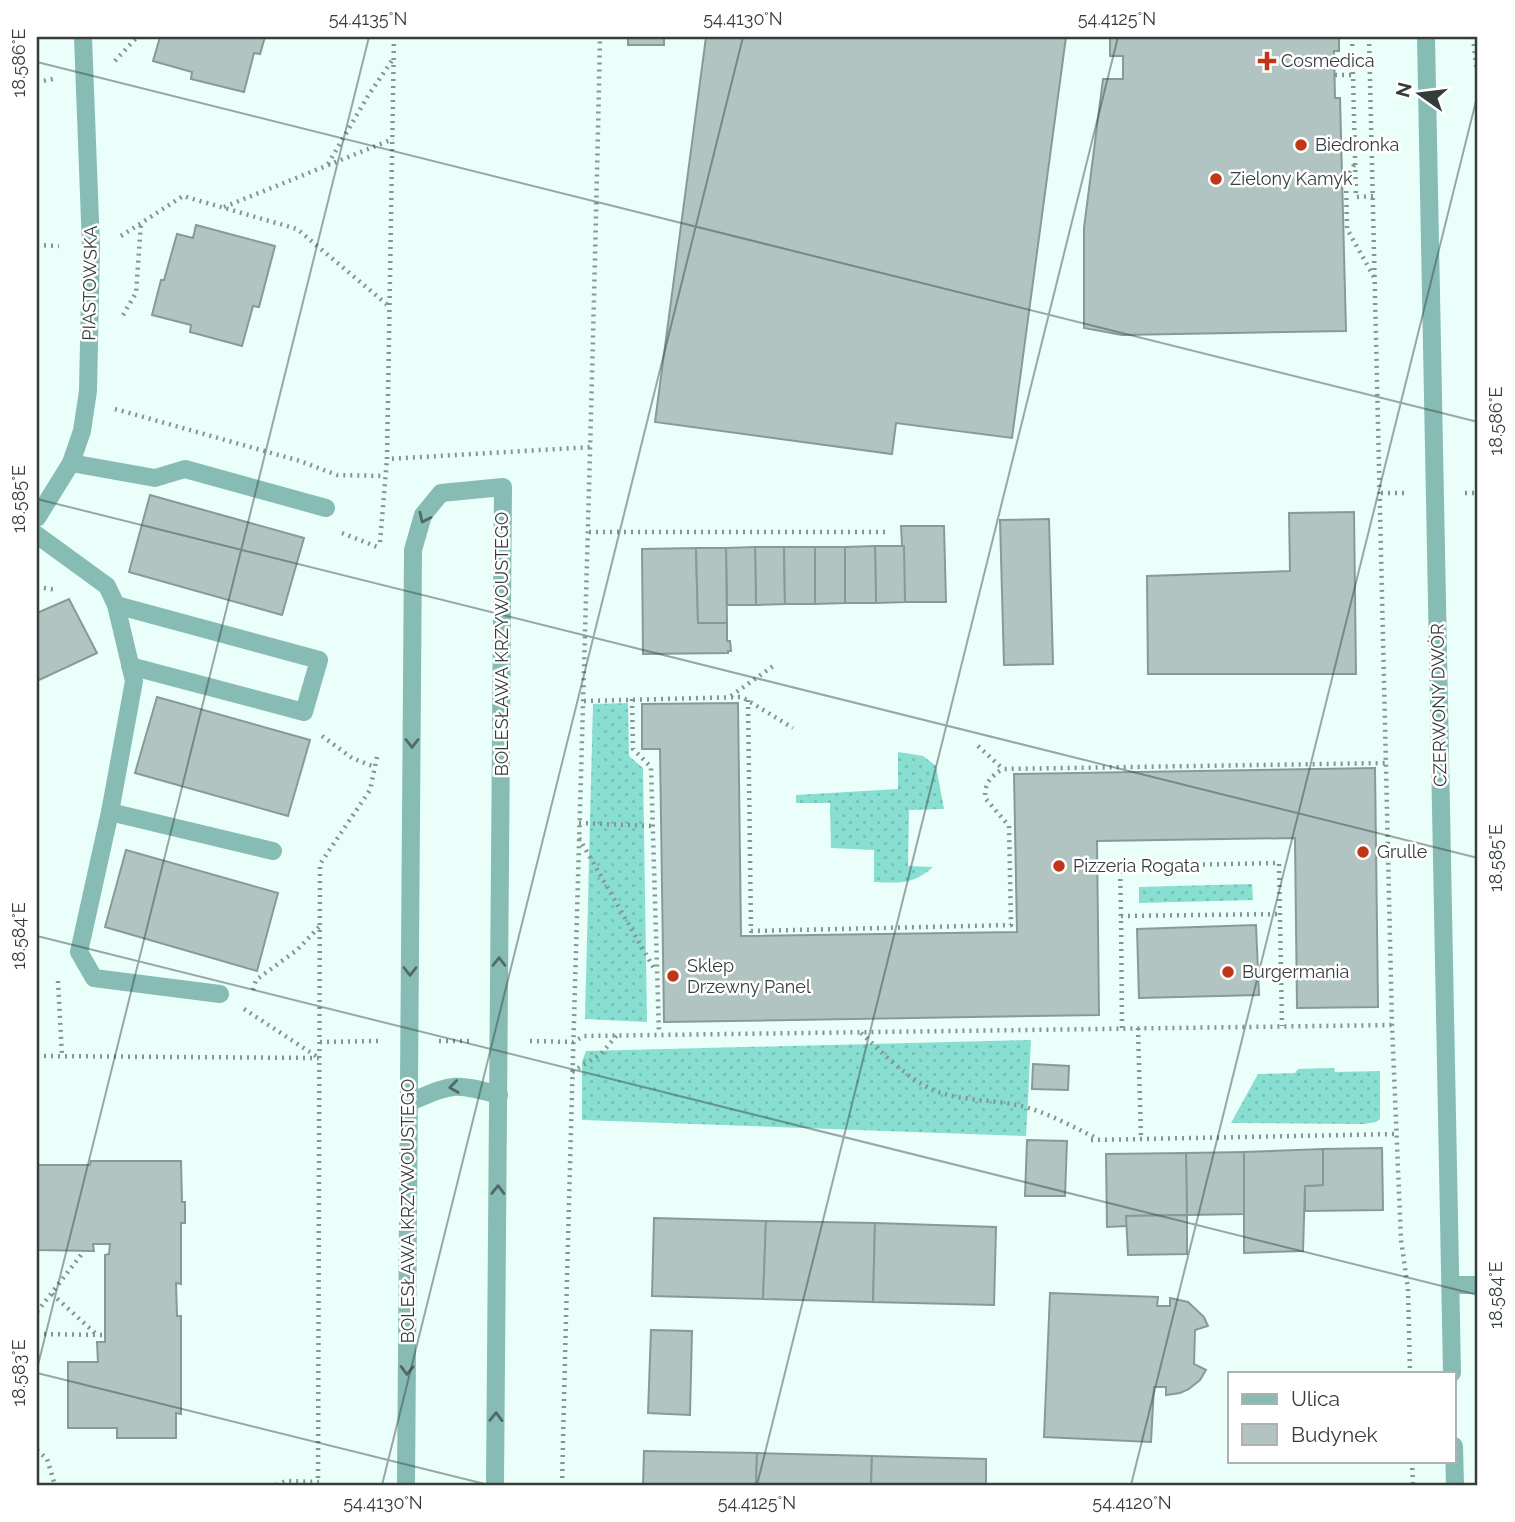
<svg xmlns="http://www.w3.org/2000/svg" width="1515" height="1522" font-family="Raleway,sans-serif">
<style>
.grass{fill:url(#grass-dots)}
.building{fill:#b1c4c1;stroke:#879a96;stroke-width:2}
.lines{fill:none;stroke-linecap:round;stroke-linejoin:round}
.path{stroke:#879492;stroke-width:4.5;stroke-dasharray:2 5;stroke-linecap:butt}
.minor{stroke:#87bcb4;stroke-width:18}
.oneway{stroke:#526965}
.ticks{fill:none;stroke:#353d3b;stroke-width:2;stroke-opacity:0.45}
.poi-dot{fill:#c03616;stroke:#fff;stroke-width:2.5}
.labels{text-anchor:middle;stroke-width:5;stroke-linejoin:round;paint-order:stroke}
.poi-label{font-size:18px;fill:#353d3b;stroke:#fff;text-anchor:start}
.street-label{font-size:18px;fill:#353d3b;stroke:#fff}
.neatline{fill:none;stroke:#353d3b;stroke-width:2.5}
.ticks-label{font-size:18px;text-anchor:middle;fill:#353d3b}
</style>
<defs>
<pattern id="grass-dots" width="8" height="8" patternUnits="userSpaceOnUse" patternTransform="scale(1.75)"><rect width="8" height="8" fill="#88ded1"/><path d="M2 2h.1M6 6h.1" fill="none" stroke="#76bfb4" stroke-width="1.8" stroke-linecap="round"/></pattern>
</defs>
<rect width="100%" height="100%" fill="#eafefa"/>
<g class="grass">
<path d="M 628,703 L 629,756 L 643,768 L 647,1022 L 585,1019 L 593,704 Z"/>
<path d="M 898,752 L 923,756 L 936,766 L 944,809 L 909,810 L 908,866 L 933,867 C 912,885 900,883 874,882 L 874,850 L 831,848 L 830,803 L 796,803 L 796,795 L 898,789 Z"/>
<path d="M 1252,884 L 1253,900 L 1139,903 L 1139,887 Z"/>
<path d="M 1031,1040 L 1026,1136 L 582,1120 L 582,1062 L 586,1051 Z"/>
<path d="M 1334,1068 L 1335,1072 L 1380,1071 L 1380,1119 L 1376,1122 L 1364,1124 L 1231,1123 L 1258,1074 L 1295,1073 L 1298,1069 Z"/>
</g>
<g class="building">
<path d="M 160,37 L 265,37 L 260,54 L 254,53 L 244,92 L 191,79 L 192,72 L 153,61 Z"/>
<rect x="628" y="37" width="36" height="8"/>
<path d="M 706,37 L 1066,37 L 1012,438 L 896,423 L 892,454 L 655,422 Z"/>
<path d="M 1110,37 L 1339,37 L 1339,51 L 1334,51 L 1335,98 L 1340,98 L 1346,331 L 1122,335 L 1084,328 L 1084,228 L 1103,79 L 1123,79 L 1123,56 L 1110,56 Z"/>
<path d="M 196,225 L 275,246 L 259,307 L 253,306 L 242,346 L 190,332 L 191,325 L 152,315 L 161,280 L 164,280 L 177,234 L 193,238 Z"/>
<path d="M 150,495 L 304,538 L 282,615 L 129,572 Z"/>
<path d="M 1354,512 L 1356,674 L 1148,674 L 1147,576 L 1290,571 L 1289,513 Z"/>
<path d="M 1049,519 L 1053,664 L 1004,665 L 1000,520 Z"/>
<path d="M 901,526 L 944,526 L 946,602 L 905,602 Z"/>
<path d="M 875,546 L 904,546 L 905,602 L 876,603 Z"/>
<path d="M 875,546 L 876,603 L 845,603 L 845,547 Z"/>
<path d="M 755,547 L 784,547 L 785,604 L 756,605 Z"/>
<path d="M 755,547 L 756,605 L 727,605 L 726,548 Z"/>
<path d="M 784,547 L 815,547 L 815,604 L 785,604 Z"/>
<path d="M 815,547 L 845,547 L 845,603 L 815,604 Z"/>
<path d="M 696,548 L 698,623 L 727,623 L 727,641 L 730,641 L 731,651 L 728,651 L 728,653 L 643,654 L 642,549 Z"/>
<path d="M 696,548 L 726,548 L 727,623 L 698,623 Z"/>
<path d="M 69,599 L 97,653 L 37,681 L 37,613 Z"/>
<path d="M 157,697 L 310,740 L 288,816 L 135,773 Z"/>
<path d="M 738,703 L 741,936 L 1017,932 L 1014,774 L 1375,768 L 1378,1007 L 1297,1008 L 1295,838 L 1097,841 L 1099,1015 L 664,1022 L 660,749 L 642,749 L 642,704 Z"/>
<path d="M 126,850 L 278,893 L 257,971 L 105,927 Z"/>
<path d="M 1256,925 L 1259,995 L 1139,998 L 1137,929 Z"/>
<path d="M 1033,1064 L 1069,1066 L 1068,1090 L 1032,1089 Z"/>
<path d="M 1027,1140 L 1067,1141 L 1065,1196 L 1025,1196 Z"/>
<path d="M 1382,1148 L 1383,1210 L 1305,1211 L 1305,1186 L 1323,1185 L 1323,1149 Z"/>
<path d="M 1323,1149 L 1323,1185 L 1305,1186 L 1303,1251 L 1244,1253 L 1244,1152 Z"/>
<path d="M 1244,1152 L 1244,1214 L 1187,1215 L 1186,1153 Z"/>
<path d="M 1186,1153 L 1187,1215 L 1126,1216 L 1127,1226 L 1107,1227 L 1106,1154 Z"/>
<path d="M 91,1161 L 181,1161 L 182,1202 L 185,1202 L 185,1223 L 181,1223 L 181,1284 L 176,1283 L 177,1316 L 181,1316 L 181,1414 L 176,1413 L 176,1438 L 117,1438 L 117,1428 L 68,1428 L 68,1362 L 98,1362 L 97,1342 L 105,1342 L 105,1255 L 109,1254 L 110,1244 L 93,1244 L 94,1251 L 37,1250 L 37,1165 L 90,1165 Z"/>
<path d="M 1187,1215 L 1187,1254 L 1128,1255 L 1126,1216 Z"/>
<path d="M 654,1218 L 766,1221 L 763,1299 L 652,1296 Z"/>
<path d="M 766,1221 L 875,1223 L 873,1302 L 763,1299 Z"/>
<path d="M 875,1223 L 996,1227 L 994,1305 L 873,1302 Z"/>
<path d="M 1050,1293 L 1158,1297 L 1157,1306 L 1170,1306 L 1170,1298 L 1188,1302 L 1204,1317 L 1208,1326 L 1195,1330 L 1194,1364 L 1206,1370 L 1200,1380 L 1189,1389 L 1180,1393 L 1166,1395 L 1166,1387 L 1154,1387 L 1151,1442 L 1044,1437 Z"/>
<path d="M 651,1330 L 692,1331 L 690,1415 L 648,1413 Z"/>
<path d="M 644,1451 L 757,1453 L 756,1485 L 643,1485 Z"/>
<path d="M 757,1453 L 872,1456 L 871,1485 L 756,1485 Z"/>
<path d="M 872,1456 L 986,1459 L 986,1485 L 871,1485 Z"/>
</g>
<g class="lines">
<g class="path">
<path d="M 394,37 L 387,459 L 592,447"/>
<path d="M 1352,37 L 1356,197 L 1373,196"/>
<path d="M 1369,37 L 1392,1025 L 1401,1240 L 1408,1289 L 1410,1373"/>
<path d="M 1473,37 L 1476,65 L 1478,67"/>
<path d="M 115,61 L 137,37"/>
<path d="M 1335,75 L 1353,75"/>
<path d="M 37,82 L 53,79"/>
<path d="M 328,164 L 368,96 L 393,59"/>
<path d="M 1354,165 L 1346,180 L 1347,229 L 1374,277"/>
<path d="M 224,207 L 393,139"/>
<path d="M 121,236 L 183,196 L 297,229 L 390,307"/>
<path d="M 37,245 L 59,246"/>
<path d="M 123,315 L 136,293 L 141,223"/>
<path d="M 115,409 L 300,461 L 337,475 L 385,476"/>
<path d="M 1381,493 L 1404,493"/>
<path d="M 1465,493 L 1478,493"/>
<path d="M 589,532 L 890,532"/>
<path d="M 342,533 L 380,548"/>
<path d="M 380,542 L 387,459"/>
<path d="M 37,587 L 57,590"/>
<path d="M 731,696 L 776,664"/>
<path d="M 632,699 L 633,749 L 651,767 L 659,1034"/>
<path d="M 748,700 L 751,931 L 1011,925 L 1009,826 L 985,798 C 985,782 990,777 1003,769 L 1387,763"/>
<path d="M 584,701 L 742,697 L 793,728"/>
<path d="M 322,736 L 352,758 L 375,767"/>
<path d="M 978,746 L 1003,769"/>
<path d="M 579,823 L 653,826"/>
<path d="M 579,838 L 655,970"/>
<path d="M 1121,916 L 1120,866 L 1279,863 L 1282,1026"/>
<path d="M 58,981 L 62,1056"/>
<path d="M 253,990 L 256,980 L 297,950 L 320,926"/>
<path d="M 244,1009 L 319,1058"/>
<path d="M 1122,1028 L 1121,916 L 1280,914"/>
<path d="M 1138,1028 L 1141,1139"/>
<path d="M 861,1033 C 883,1053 905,1077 933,1090 C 959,1101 989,1099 1017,1105 C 1045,1111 1071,1126 1096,1138"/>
<path d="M 439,1041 L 469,1041"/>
<path d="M 530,1041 L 573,1042 L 584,1036 L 1392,1025"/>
<path d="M 320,1042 L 378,1041"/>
<path d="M 37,1056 L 319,1058"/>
<path d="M 572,1072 L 601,1054 L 617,1035"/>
<path d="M 1091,1140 L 1396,1134"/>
<path d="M 52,1294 L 96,1334"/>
<path d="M 37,1312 L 84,1251"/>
<path d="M 37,1334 L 104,1335"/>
<path d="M 37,1450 L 47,1459 L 55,1485"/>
<path d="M 1412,1461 L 1413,1485"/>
<path d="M 276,1485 L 286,1481 L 319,1482"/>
<path d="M 318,1485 L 320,864 L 370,790 L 377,757"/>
<path d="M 562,1485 C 573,1002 590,520 600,37"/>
</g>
<g class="minor">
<path d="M 1426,37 L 1452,1373"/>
<path d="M 71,463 L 155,478 L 185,469 L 326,508"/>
<path d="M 37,518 L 71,463 L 82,431 L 88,391 L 91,247 L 83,37"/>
<path d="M 37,535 L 107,586 L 116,605 L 134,681 L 110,812 L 79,952 L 94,978 L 220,994"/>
<path d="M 116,605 L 319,660 L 304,712 L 130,666"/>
<path d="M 110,812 L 273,851"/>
<path d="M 410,1102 C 453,1084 453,1082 499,1095"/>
<path d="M 1451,1285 L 1478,1285"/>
<path d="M 1454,1446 L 1455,1485"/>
<path d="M 406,1485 L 413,550 L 423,515 L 441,493 L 503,487 L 495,1485"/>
</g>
</g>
<defs><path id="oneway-chevron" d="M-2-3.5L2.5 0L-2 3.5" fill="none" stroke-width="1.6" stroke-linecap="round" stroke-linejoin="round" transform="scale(1.75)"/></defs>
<g class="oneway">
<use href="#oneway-chevron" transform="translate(424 518) rotate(115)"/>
<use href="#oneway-chevron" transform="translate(412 743) rotate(90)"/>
<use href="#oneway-chevron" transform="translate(499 962) rotate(-90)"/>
<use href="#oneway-chevron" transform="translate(410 971) rotate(90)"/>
<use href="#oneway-chevron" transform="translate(454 1087) rotate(172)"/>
<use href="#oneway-chevron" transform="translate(498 1190) rotate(-89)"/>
<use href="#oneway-chevron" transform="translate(407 1370) rotate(91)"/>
<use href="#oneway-chevron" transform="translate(496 1417) rotate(-89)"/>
</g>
<path class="ticks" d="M 37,62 L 1478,422M 37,499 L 1478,858M 37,936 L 1478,1295M 37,1369 L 369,37M 37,1373 L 489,1485M 382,1485 L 743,37M 757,1485 L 1118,37M 1131,1485 L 1478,93"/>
<g class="poi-dot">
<path d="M1263.5 50.5h7v7h7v7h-7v7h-7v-7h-7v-7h7z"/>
<circle cx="1301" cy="145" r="7"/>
<circle cx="1216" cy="179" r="7"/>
<circle cx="1363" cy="852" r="7"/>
<circle cx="1059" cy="866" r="7"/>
<circle cx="1228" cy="972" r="7"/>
<circle cx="673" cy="976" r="7"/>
</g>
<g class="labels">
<g class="poi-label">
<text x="1281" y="67">Cosmedica</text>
<text x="1315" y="151">Biedronka</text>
<text x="1230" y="185">Zielony Kamyk</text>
<text x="1377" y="858">Grulle</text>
<text x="1073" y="872">Pizzeria Rogata</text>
<text x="687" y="972">Sklep<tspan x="687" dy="21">Drzewny Panel</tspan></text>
<text x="1242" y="978">Burgermania</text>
</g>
<g class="street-label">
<text transform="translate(90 283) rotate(-89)" y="6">PIASTOWSKA</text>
<text transform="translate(502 644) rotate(-90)" y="6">BOLESŁAWA KRZYWOUSTEGO</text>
<text transform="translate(1439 705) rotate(-91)" y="6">CZERWONY DWÓR</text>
<text transform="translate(408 1211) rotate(-90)" y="6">BOLESŁAWA KRZYWOUSTEGO</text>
</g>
</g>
<rect width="1515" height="1522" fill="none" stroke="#ffffff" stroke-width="77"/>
<rect x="1228" y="1372" width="228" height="91" fill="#ffffff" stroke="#aeb1b1" stroke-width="2"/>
<rect x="1242" y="1394" width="35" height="10" fill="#87bcb4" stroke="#aeb1b1" stroke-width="2"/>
<text x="1291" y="1406" font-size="21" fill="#353d3b">Ulica</text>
<rect x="1242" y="1424" width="35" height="21" fill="#b1c4c1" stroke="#aeb1b1" stroke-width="2"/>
<text x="1291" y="1442" font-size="21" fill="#353d3b">Budynek</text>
<g transform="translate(1420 94) rotate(284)" stroke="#ffffff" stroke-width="5" paint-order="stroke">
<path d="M0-5L12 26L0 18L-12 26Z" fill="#353d3b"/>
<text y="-10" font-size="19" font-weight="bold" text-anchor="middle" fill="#353d3b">N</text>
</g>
<rect x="38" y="38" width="1438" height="1446" class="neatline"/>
<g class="ticks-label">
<text x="368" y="25">54.4135°N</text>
<text x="743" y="25">54.4130°N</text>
<text x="1117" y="25">54.4125°N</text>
<text transform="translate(19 63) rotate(-90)" y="6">18.586°E</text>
<text transform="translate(1496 421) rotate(-90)" y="6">18.586°E</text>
<text transform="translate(19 499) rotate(-90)" y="6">18.585°E</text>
<text transform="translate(1496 858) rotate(-90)" y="6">18.585°E</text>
<text transform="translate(19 936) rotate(-90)" y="6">18.584°E</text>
<text transform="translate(1496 1295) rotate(-90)" y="6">18.584°E</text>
<text transform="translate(19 1373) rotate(-90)" y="6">18.583°E</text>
<text x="383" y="1509">54.4130°N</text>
<text x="757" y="1509">54.4125°N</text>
<text x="1132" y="1509">54.4120°N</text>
</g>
</svg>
